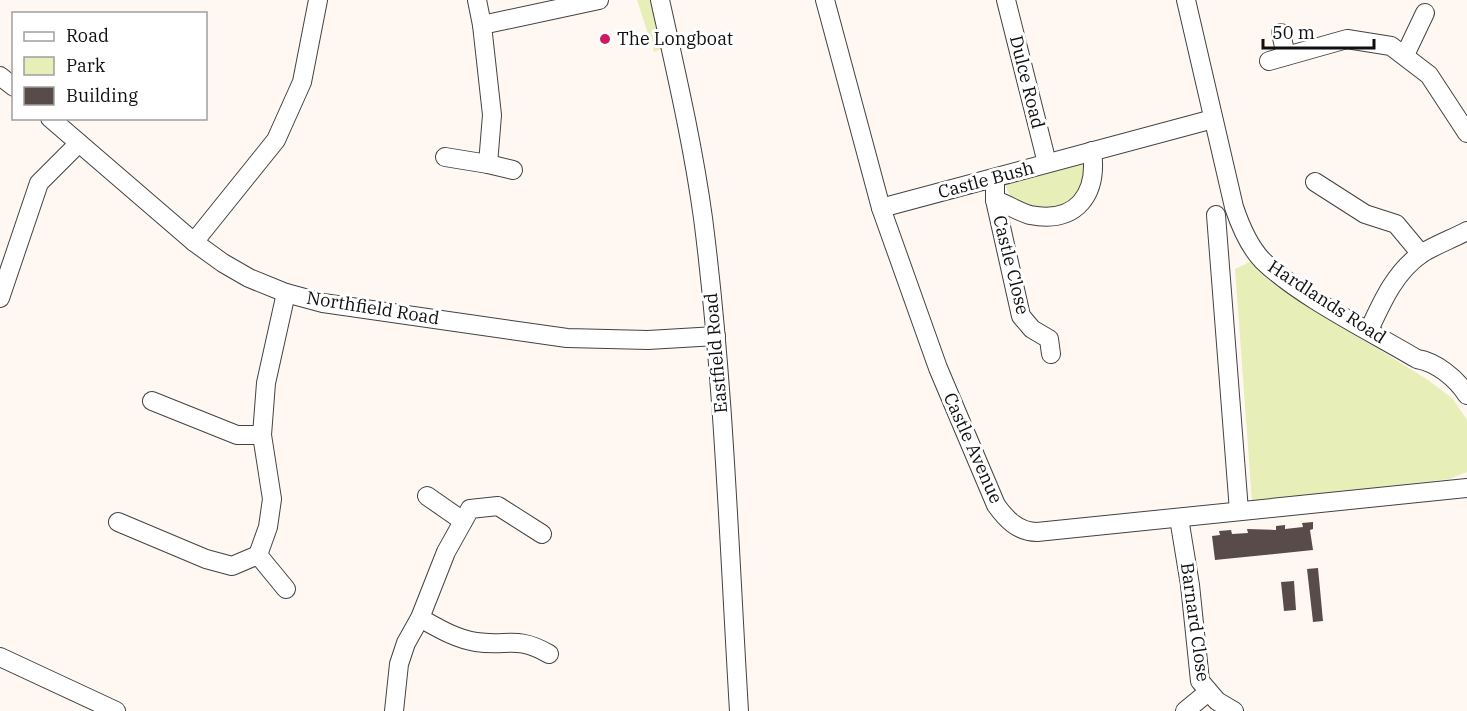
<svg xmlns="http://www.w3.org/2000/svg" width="1467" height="711" font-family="'IBM Plex Serif',serif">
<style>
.green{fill:#e7eeb7}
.building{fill:#594b4a}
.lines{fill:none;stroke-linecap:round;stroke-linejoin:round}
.minor-casing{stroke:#424242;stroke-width:20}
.minor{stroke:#fff;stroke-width:18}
.poi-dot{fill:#cd1963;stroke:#fff;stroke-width:2}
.labels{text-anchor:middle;stroke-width:6;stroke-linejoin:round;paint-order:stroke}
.poi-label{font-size:18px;fill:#0f0f0f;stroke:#fff;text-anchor:start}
.street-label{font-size:18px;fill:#0f0f0f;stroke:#fff}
</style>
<rect width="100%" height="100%" fill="#fff8f2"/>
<g class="green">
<path d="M 637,0 L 650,0 L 663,48 L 654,52 Z"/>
<path d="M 1087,162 L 1086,186 L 1070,204 L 1042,212 L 1012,200 L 1005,185 Z"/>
<path d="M 1250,262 L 1273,284 L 1428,380 L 1453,399 L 1467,420 L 1467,472 L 1449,479 L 1252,502 L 1235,269 Z"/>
</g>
<g class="building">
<path d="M 1313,522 L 1313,529 L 1310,530 L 1313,550 L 1215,560 L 1212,536 L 1220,535 L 1219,531 L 1231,530 L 1232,534 L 1248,533 L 1247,529 L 1276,530 L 1276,526 L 1285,525 L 1285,529 L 1303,527 L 1302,523 Z"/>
<path d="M 1318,568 L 1323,621 L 1313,622 L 1307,569 Z"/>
<path d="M 1294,581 L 1296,610 L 1284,611 L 1281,582 Z"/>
</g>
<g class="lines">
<defs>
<g id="minor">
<path d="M 477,0 L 482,25"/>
<path d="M 660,0 C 676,72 693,145 703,218 C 724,381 729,547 739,711"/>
<path d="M 825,0 L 881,208 L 938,368 L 996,505 C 1006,519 1018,532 1037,532 L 1467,488"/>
<path d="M 1006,0 L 1047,163"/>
<path d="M 1186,0 L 1234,207 C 1240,225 1249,246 1262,260 C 1300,297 1370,331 1417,359 C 1436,362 1456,378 1467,395"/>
<path d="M 1281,33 L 1286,56"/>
<path d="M 1405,55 L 1425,13"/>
<path d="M 1269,61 L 1347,39 L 1391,46 L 1429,75 L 1467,133"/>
<path d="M 0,76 L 14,87"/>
<path d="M 50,118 L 194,242 L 223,263 L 249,278 L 286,293 L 323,303 L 567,338 L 648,340 L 716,336"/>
<path d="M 445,157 L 488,164 L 492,115 L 482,25 L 599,0"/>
<path d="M 488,164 L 513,170"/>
<path d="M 995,178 L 995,200 L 1021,316 L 1032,329 L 1049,339 L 1051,354"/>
<path d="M 1315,182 L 1365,214 L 1396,224 L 1421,254"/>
<path d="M 995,200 C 1007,204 1019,212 1030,215 C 1077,224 1098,194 1092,151"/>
<path d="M 881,208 L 1213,119"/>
<path d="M 1216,215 L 1239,511"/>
<path d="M 194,242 L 276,140 L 302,82 L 318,0"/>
<path d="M 286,293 L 266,383 L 262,435 L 272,499 L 268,527 L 258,555 L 286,589"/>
<path d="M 0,298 L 39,183 L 79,143"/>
<path d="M 1369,330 C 1382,302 1395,272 1421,254 C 1435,245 1452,239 1467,231"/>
<path d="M 152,401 L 237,435 L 262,435"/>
<path d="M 427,496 L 463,521"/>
<path d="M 1179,518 L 1190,585 L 1200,681 L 1217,701 L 1234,711"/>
<path d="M 118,522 L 206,559 L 232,566 L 258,555"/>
<path d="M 420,618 C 438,628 456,639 476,642 C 508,647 516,635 549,654"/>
<path d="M 0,657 L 116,711"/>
<path d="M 394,711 L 399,664 L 406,643 L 420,618 L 446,552 L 470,509 L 498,506 L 542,534"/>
<path d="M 1185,711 L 1207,693"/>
</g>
</defs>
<use href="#minor" class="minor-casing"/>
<use href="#minor" class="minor"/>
</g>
<circle class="poi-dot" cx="605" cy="39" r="6"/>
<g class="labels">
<g class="poi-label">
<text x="617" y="45">The Longboat</text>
</g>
<g class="street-label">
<text transform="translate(1027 82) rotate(76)" y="6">Dulce Road</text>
<text transform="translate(986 180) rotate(-15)" y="6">Castle Bush</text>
<text transform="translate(1011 265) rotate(76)" y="6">Castle Close</text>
<text transform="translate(1327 302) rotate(33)" y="6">Hardlands Road</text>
<text transform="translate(373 308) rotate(9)" y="6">Northfield Road</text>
<text transform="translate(716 353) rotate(-95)" y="6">Eastfield Road</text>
<text transform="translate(973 448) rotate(66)" y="6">Castle Avenue</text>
<text transform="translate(1195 622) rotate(82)" y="6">Barnard Close</text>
</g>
</g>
<rect x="12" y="12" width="195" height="108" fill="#ffffff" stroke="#9f9f9f" stroke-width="1.5"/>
<rect x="24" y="32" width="30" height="9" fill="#ffffff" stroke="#9f9f9f" stroke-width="1.5"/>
<text x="66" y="42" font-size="18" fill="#0f0f0f">Road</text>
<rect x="24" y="57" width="30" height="18" fill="#e7eeb7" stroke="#9f9f9f" stroke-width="1.5"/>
<text x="66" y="72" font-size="18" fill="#0f0f0f">Park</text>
<rect x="24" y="87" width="30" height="18" fill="#594b4a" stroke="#9f9f9f" stroke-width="1.5"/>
<text x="66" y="102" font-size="18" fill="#0f0f0f">Building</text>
<path d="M1263 39v9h111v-9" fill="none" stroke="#0f0f0f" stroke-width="3"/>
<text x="1272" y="39" font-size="18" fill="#0f0f0f" stroke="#ffffff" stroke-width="4.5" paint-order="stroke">50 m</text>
</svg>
